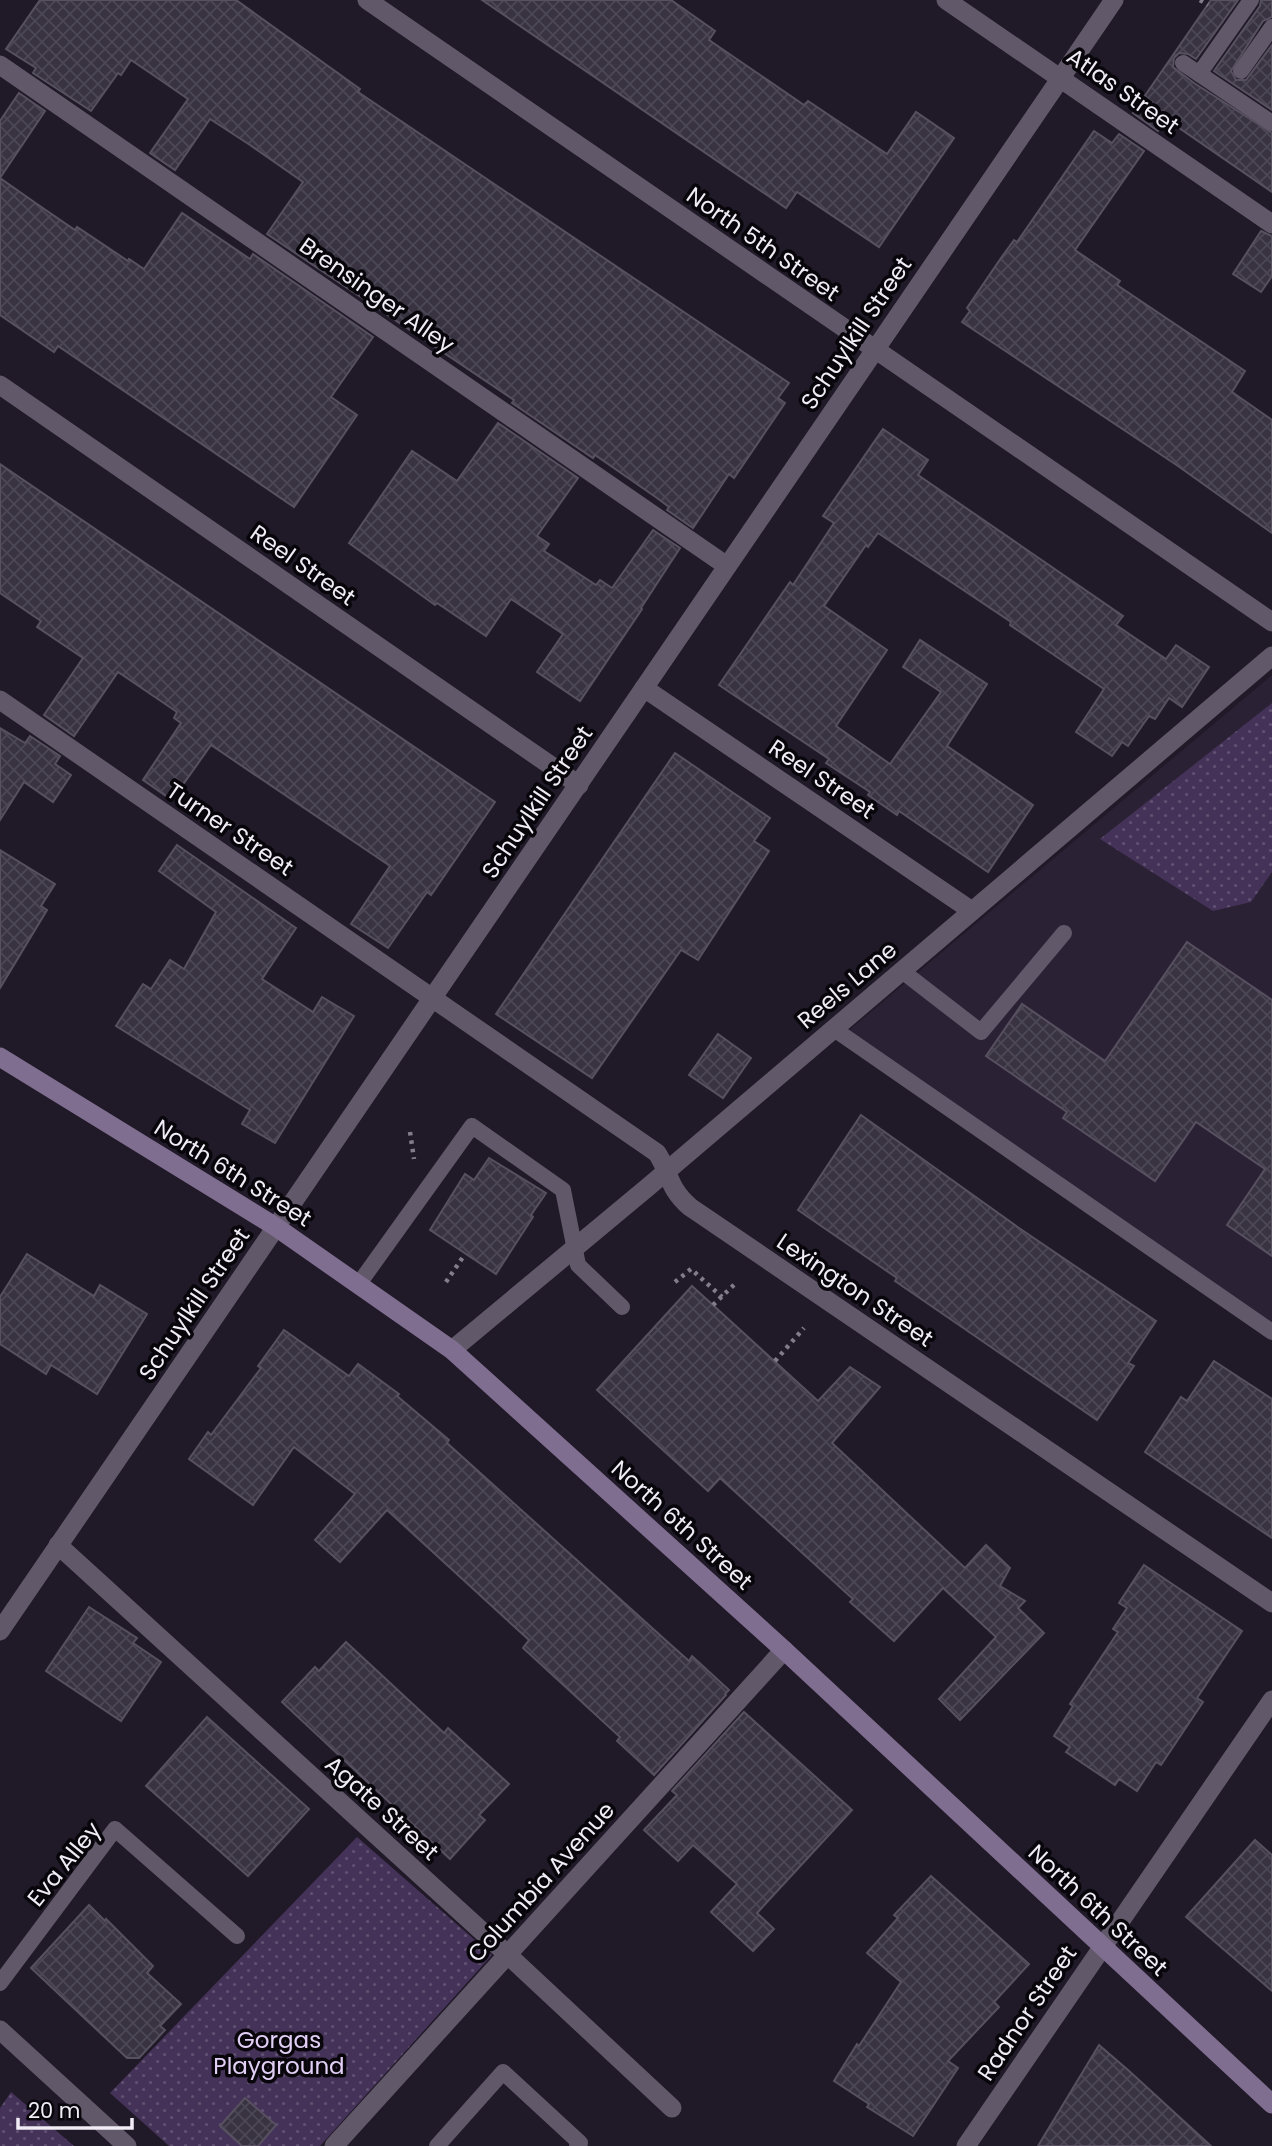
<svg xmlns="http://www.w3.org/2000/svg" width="1272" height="2146" font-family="Poppins,sans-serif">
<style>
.built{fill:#2a2134}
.park{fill:url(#park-dots)}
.building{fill:url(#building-cross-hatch);stroke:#575060;stroke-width:2}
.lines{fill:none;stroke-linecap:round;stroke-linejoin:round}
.path{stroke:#837d89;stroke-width:4.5;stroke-dasharray:3.5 5;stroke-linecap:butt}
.service{stroke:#615969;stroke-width:16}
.minor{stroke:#615969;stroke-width:19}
.secondary{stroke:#806e91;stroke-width:19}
.labels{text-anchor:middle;stroke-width:7;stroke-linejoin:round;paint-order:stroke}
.street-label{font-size:23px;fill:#f1edf6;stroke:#08060b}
.park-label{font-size:23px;fill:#e1cff6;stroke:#08060b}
</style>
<defs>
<pattern id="park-dots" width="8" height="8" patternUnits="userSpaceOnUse" patternTransform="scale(1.75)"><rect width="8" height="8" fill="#453258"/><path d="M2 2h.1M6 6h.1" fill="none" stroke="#605071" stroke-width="1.8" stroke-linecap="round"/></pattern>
<pattern id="building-cross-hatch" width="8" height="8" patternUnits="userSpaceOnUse" patternTransform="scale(1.75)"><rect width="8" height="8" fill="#393341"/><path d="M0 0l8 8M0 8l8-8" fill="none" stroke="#4c4754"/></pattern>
</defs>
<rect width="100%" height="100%" fill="#201927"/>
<path class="built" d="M 1272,675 L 1272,1333 L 842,1036 Z"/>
<g class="park">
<path d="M 1272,703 L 1272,872 L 1251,902 L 1213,911 L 1100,839 Z"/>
<path d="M 357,1837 L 492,1955 L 320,2146 L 169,2146 L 110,2093 Z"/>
<path d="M 11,2092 L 74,2146 L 0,2146 L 0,2108 Z"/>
</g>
<g class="building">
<path d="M 40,0 L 236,0 L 360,89 L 358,92 L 789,383 L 778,398 L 785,403 L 734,478 L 729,474 L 693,528 L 667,510 L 669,507 L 657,498 L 595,455 L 593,458 L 512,403 L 514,400 L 267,234 L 303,182 L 250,145 L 210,119 L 175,170 L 150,153 L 188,99 L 159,79 L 131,60 L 121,75 L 118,73 L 91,111 L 33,73 L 36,68 L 6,49 Z"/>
<path d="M 482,0 L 671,0 L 715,31 L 709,40 L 804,105 L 808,101 L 887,154 L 916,112 L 954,138 L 879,247 L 797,192 L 786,208 Z"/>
<path d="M 1211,0 L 1238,0 L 1196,59 L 1188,54 L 1179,53 L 1174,58 L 1173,67 L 1194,83 L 1272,133 L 1272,192 L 1166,119 L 1158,131 L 1133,113 Z"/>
<path d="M 1261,0 L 1272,0 L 1272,17 L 1263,21 L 1231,71 L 1236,80 L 1246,80 L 1272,45 L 1272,110 L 1214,71 L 1260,6 Z"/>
<path d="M 19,93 L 45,111 L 0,178 L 37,204 L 75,230 L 77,227 L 128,261 L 129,259 L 144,269 L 182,213 L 250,259 L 253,254 L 373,337 L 331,397 L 357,415 L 294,507 L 58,346 L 54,352 L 0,315 L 0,121 Z"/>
<path d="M 1094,131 L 1112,143 L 1119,134 L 1144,151 L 1075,250 L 1120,281 L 1117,285 L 1245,371 L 1232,392 L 1272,420 L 1272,533 L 1178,466 L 962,322 L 970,311 L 967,308 L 1001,258 L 1014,240 L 1017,242 Z"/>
<path d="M 1261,231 L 1272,236 L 1272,276 L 1261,292 L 1233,274 Z"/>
<path d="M 498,423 L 578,478 L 537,536 L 549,544 L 544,551 L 596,585 L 600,580 L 612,588 L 653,530 L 680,548 L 641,608 L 642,609 L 580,701 L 537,672 L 563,634 L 511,599 L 486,636 L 437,603 L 435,605 L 349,543 L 412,451 L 457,481 Z"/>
<path d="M 883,429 L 928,460 L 918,475 L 1123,616 L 1116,625 L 1166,659 L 1176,645 L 1209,667 L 1182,707 L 1169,698 L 1155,719 L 1149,716 L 1128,746 L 1122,742 L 1112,756 L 1076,732 L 1104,689 L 1010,625 L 1011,622 L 878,533 L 868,547 L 866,545 L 824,606 L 887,650 L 836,726 L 890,764 L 941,692 L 903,667 L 920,640 L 987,684 L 947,746 L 1033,805 L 988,872 L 899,811 L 897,815 L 868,795 L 870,792 L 826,763 L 829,759 L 719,685 L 790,582 L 793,585 L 834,523 L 823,516 Z"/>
<path d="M 0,464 L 495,802 L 431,895 L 427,892 L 388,948 L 351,924 L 390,866 L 211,745 L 172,800 L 143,780 L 181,723 L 174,718 L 177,712 L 149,693 L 118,672 L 74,736 L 44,715 L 83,658 L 37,627 L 41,621 L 0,593 Z"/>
<path d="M 0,728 L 25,743 L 30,736 L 60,756 L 55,764 L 71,775 L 53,802 L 24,782 L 0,820 Z"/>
<path d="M 675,753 L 770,818 L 754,841 L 769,851 L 698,960 L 681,950 L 592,1078 L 496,1014 Z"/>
<path d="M 177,845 L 296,928 L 262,979 L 313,1012 L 322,997 L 354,1016 L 275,1143 L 242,1124 L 250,1110 L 116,1026 L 143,984 L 151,989 L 170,960 L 184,969 L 216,912 L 159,871 Z"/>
<path d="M 0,850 L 55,884 L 41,906 L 47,910 L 0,988 Z"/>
<path d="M 1187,942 L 1272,1000 L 1272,1256 L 1227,1225 L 1265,1169 L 1196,1122 L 1155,1181 L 1063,1118 L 1067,1112 L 986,1056 L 1022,1004 L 1105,1061 Z"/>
<path d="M 718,1034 L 751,1058 L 723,1098 L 689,1075 Z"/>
<path d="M 861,1115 L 1019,1228 L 1156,1321 L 1128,1363 L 1134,1366 L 1097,1420 L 895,1281 L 897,1278 L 798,1210 Z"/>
<path d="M 489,1158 L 546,1193 L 531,1215 L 533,1217 L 496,1274 L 430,1230 L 465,1174 L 474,1180 Z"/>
<path d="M 27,1254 L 94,1296 L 100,1285 L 147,1314 L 97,1394 L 51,1365 L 46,1374 L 0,1344 L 0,1297 Z"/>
<path d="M 692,1286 L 818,1401 L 850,1367 L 880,1387 L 832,1443 L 965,1568 L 986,1545 L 1010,1568 L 1000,1586 L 1025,1601 L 1018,1608 L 1044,1633 L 960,1720 L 939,1699 L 996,1637 L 943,1588 L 894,1641 L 850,1602 L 853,1599 L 720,1478 L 708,1491 L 597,1390 Z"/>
<path d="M 284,1330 L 349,1376 L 358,1364 L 399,1394 L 397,1396 L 449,1440 L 447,1443 L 671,1645 L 689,1661 L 692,1656 L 729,1690 L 725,1694 L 726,1695 L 654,1775 L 617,1741 L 620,1737 L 523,1648 L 529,1640 L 387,1510 L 340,1562 L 315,1540 L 355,1494 L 294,1447 L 253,1505 L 189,1459 L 208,1432 L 211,1435 L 261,1368 L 258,1366 Z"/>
<path d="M 1214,1361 L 1272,1399 L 1272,1538 L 1145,1452 L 1181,1397 L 1187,1401 Z"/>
<path d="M 1144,1565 L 1242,1631 L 1197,1698 L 1203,1702 L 1161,1765 L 1156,1762 L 1137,1791 L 1119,1779 L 1115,1785 L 1066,1752 L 1070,1747 L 1054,1736 L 1073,1706 L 1070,1704 L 1118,1632 L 1113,1629 L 1127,1608 L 1119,1603 Z"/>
<path d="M 89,1607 L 137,1638 L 133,1643 L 161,1662 L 121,1721 L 46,1671 Z"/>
<path d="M 346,1642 L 444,1733 L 448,1728 L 509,1784 L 479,1815 L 485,1820 L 450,1859 L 282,1702 L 315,1667 L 319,1671 Z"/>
<path d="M 744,1712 L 852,1810 L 757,1913 L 774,1929 L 753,1951 L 711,1912 L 737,1884 L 693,1845 L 678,1861 L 644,1830 L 677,1795 L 672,1791 Z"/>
<path d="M 207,1717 L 309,1809 L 248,1876 L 146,1786 Z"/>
<path d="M 1255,1840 L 1272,1855 L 1272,1991 L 1186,1917 Z"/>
<path d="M 931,1876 L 1029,1964 L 994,2002 L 999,2007 L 948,2061 L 958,2068 L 913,2136 L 867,2107 L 869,2104 L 834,2081 L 857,2044 L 859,2046 L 901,1982 L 867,1953 L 898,1918 L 894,1915 Z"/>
<path d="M 89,1905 L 105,1921 L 106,1919 L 153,1966 L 147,1973 L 181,2004 L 160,2026 L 165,2030 L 139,2058 L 127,2058 L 31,1968 Z"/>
<path d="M 1099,2045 L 1128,2070 L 1211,2146 L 1038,2146 Z"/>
<path d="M 245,2098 L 276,2125 L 258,2146 L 242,2146 L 220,2126 Z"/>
</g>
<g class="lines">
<g class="path">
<path d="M 1200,0 L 1208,5"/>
<path d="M 410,1132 L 414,1159"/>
<path d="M 446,1282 L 465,1254"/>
<path d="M 675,1282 L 691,1269 L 722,1297"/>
<path d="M 713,1305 L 737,1282"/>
<path d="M 775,1361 L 804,1328"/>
</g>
<g class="service">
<path d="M 1183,63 L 1272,123"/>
<path d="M 1241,71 L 1272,27"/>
<path d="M 1199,74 L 1251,0"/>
<path d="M 902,971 L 981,1032 L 1064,933"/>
<path d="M 834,1029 L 1272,1332"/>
<path d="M 358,1285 L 472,1126 L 563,1190 L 578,1265 L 622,1307"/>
<path d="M 0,1983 L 115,1829 L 237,1936"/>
<path d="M 437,2146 L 503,2072 L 580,2143 L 577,2146"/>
</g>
<g class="minor">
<path d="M 367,0 L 1272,622"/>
<path d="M 946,0 L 1272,224"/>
<path d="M 0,65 L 727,566"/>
<path d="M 0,385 L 579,785"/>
<path d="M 644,688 L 972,911"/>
<path d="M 0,700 L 657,1153 C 671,1175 668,1188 690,1207 L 1272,1603"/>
<path d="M 452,1350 L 648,1187 L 1272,656"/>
<path d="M 58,1545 L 508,1955 L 672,2108"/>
<path d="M 0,1631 L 1114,0"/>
<path d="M 0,2030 L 127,2146"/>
<path d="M 334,2146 L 784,1650"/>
<path d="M 966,2146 L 1272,1700"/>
</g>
<path class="secondary" d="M 0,1057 L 276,1227 L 452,1350 L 784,1650 L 1272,2104"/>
</g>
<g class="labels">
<g class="street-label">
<text transform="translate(1123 91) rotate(35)" y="8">Atlas Street</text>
<text transform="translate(763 244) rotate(35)" y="8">North 5th Street</text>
<text transform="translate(377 295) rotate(35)" y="8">Brensinger Alley</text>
<text transform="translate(856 333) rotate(-56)" y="8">Schuylkill Street</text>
<text transform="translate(303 565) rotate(35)" y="8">Reel Street</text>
<text transform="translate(822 779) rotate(34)" y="8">Reel Street</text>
<text transform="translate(537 802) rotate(-56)" y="8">Schuylkill Street</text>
<text transform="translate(230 829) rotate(34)" y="8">Turner Street</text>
<text transform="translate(847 985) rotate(-40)" y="8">Reels Lane</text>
<text transform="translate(233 1173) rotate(32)" y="8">North 6th Street</text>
<text transform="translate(855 1290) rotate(34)" y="8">Lexington Street</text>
<text transform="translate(194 1304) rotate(-56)" y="8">Schuylkill Street</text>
<text transform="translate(682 1525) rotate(42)" y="8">North 6th Street</text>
<text transform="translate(382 1808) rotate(42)" y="8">Agate Street</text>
<text transform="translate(64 1864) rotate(-51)" y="8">Eva Alley</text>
<text transform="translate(541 1882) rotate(-48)" y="8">Columbia Avenue</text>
<text transform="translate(1098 1910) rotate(43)" y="8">North 6th Street</text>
<text transform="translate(1027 2013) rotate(-56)" y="8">Radnor Street</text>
</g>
<g class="park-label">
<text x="279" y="2048">Gorgas<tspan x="279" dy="26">Playground</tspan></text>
</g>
</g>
<path d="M18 2118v10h114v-10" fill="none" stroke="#f1edf6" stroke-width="3.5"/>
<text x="28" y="2118" font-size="21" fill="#f1edf6" stroke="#08060b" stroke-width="5" paint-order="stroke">20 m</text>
</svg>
